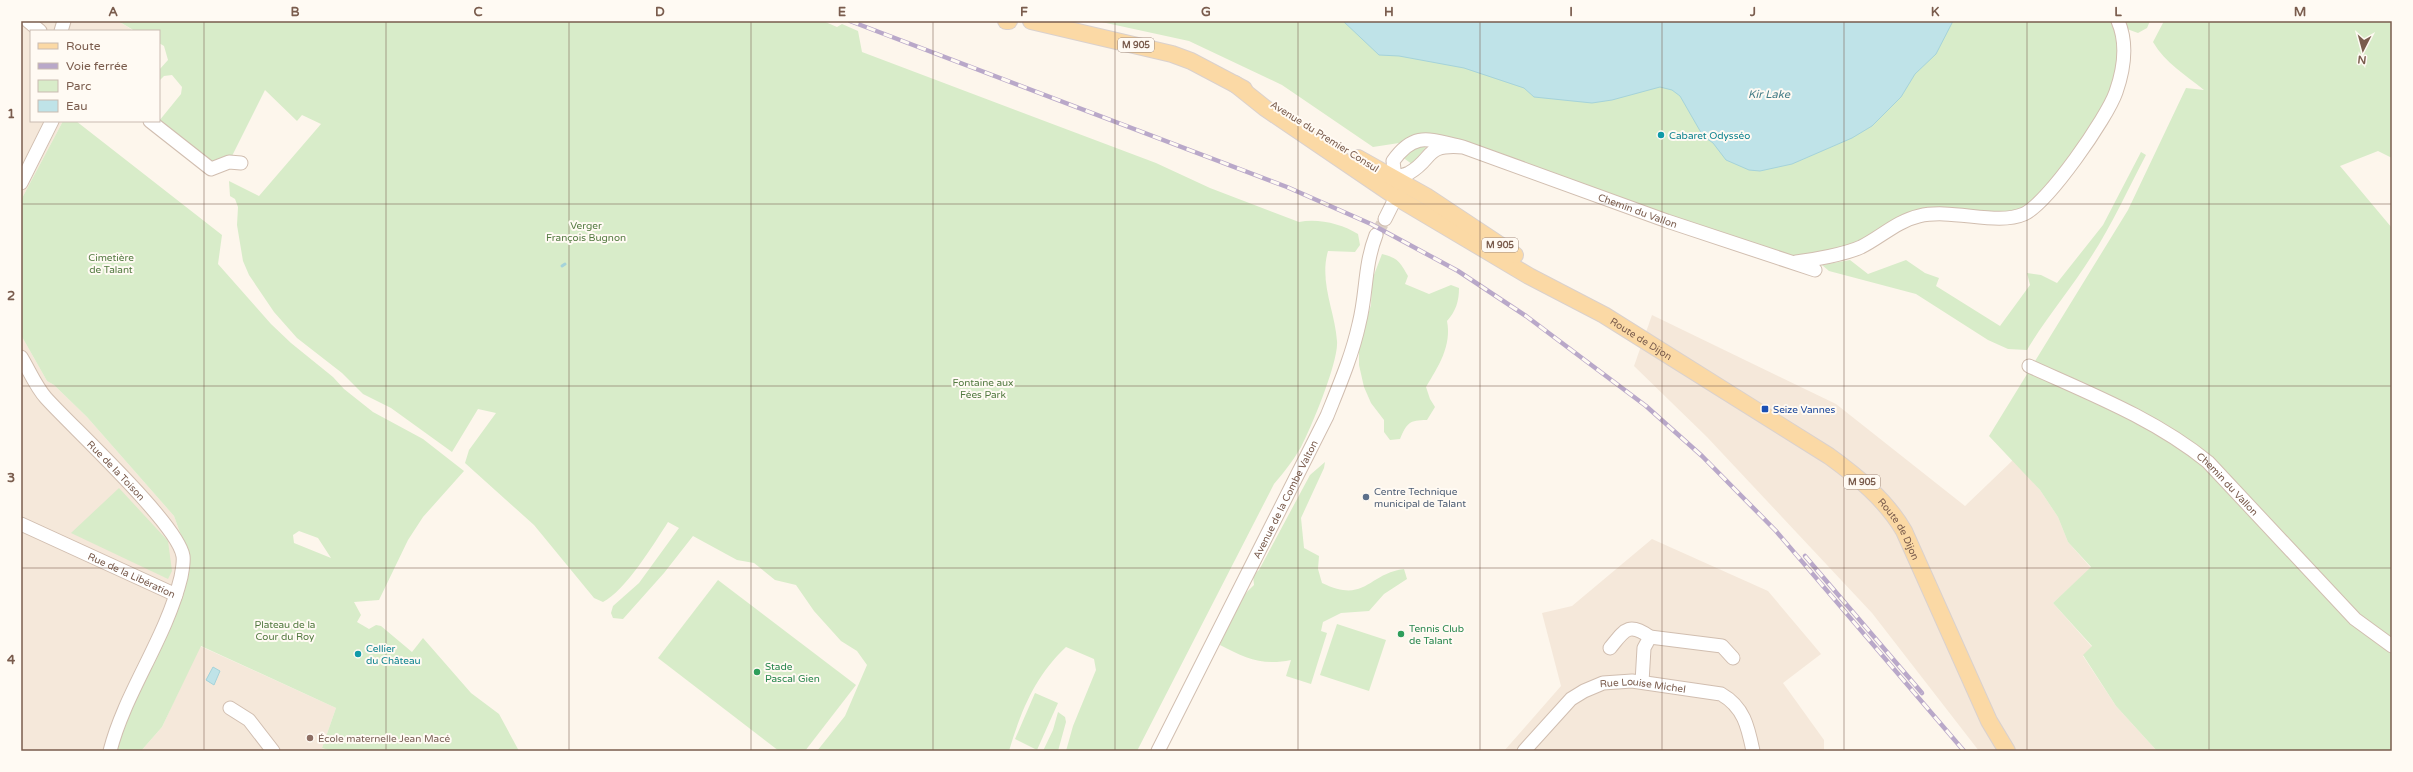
<svg xmlns="http://www.w3.org/2000/svg" width="2413" height="772" font-family="'Varela Round',sans-serif">
<style>
.residential{fill:#f5e8da}
.green{fill:#d8ecc9;fill-rule:evenodd}
.water{fill:#bfe3e8;stroke:#a5d3da}
.lines{fill:none;stroke-linecap:round;stroke-linejoin:round}
.stream{stroke:#a5d3da;stroke-width:3}
.minor-tunnel{stroke:#dcd0c4;stroke-width:13;stroke-dasharray:13 6;stroke-linecap:butt}
.minor-casing{stroke:#d1beb0;stroke-width:15}
.major-casing{stroke:#dad1cd;stroke-width:18}
.minor{stroke:#fff;stroke-width:13}
.major{stroke:#fbd9a5;stroke-width:16}
.rail-casing{stroke:#b9a8c9;stroke-width:4.5}
.rail{stroke:#fffaf3;stroke-width:3;stroke-dasharray:9;stroke-linecap:butt}
.grid{fill:none;stroke:#7a5c4d;stroke-width:1;stroke-opacity:0.55}
.culture-dot{fill:#0f9aa8;stroke:#fffaf3;stroke-width:1.5}
.transit-dot{fill:#1a4fb4;stroke:#fffaf3;stroke-width:1.5}
.service-dot{fill:#5c6f8a;stroke:#fffaf3;stroke-width:1.5}
.leisure-dot{fill:#2e9e5b;stroke:#fffaf3;stroke-width:1.5}
.education-dot{fill:#8d6e63;stroke:#fffaf3;stroke-width:1.5}
.labels{text-anchor:middle;stroke-width:4;stroke-linejoin:round;paint-order:stroke}
.shield{fill:#fffaf3;stroke:#a28b7f;stroke-width:1}
.shield-label{font-size:9px;font-weight:bold;fill:#7a5c4d}
.culture-label{font-size:10px;fill:#0d838f;stroke:#fffaf3;text-anchor:start}
.street-label{font-size:10px;fill:#7a5c4d;stroke:#fffaf3}
.park-label{font-size:10px;fill:#537a41;stroke:#fffaf3}
.transit-label{font-size:10px;fill:#164399;stroke:#fffaf3;text-anchor:start}
.service-label{font-size:10px;fill:#4e5e75;stroke:#fffaf3;text-anchor:start}
.leisure-label{font-size:10px;fill:#27864d;stroke:#fffaf3;text-anchor:start}
.education-label{font-size:10px;fill:#785e54;stroke:#fffaf3;text-anchor:start}
.water-label{font-size:11px;font-style:italic;fill:#437c86;stroke:#fffaf3}
.neatline{fill:none;stroke:#7a5c4d;stroke-width:1.5}
.grid-label{font-size:13px;text-anchor:middle;font-weight:bold;fill:#7a5c4d}
</style>
<rect width="100%" height="100%" fill="#fdf6ec"/>
<g class="residential">
<path d="M 21,21 L 118,21 L 131,29 L 130,31 L 31,31 L 31,121 L 63,121 L 21,200 Z"/>
<path d="M 1652,315 L 1836,404 L 1965,506 L 2013,460 L 2040,490 L 2058,517 L 2068,542 L 2091,568 L 2053,603 L 2092,647 L 2083,656 L 2116,706 L 2157,751 L 1979,751 L 1872,613 L 1707,437 L 1634,366 Z"/>
<path d="M 21,335 L 47,381 L 54,385 L 87,417 L 174,516 L 186,549 L 114,751 L 21,751 Z"/>
<path d="M 1652,539 L 1768,591 L 1821,654 L 1783,683 L 1824,740 L 1824,751 L 1504,751 L 1561,686 L 1542,613 L 1572,606 Z"/>
<path d="M 200,646 L 336,708 L 322,748 L 327,751 L 141,751 L 162,727 Z"/>
</g>
<g class="green">
<path d="M 118,21 L 823,21 L 837,27 L 842,24 L 858,31 L 862,52 L 1156,163 L 1210,188 L 1299,222 C 1318,218 1342,224 1358,234 L 1360,245 L 1355,252 L 1328,251 C 1319,282 1335,311 1337,341 C 1339,361 1311,428 1301,447 C 1293,461 1284,472 1274,484 L 1137,751 L 1066,751 L 1073,726 L 1096,670 L 1094,659 L 1066,647 C 1035,676 1021,711 1009,751 L 817,751 L 845,716 L 867,665 L 857,651 L 841,641 L 814,611 L 796,585 L 775,580 L 754,563 L 737,560 L 693,536 L 664,573 L 623,619 L 613,618 L 611,613 L 613,606 L 639,583 L 679,528 L 668,522 C 654,544 625,591 603,602 L 594,598 L 534,525 L 465,463 L 469,450 L 496,413 L 478,409 L 452,452 L 391,408 L 363,394 L 342,373 L 297,338 L 274,312 L 249,275 L 243,261 L 237,225 L 238,207 L 235,199 L 230,196 L 229,181 L 259,196 L 321,124 L 302,115 L 297,121 L 265,90 L 232,156 L 215,162 L 209,162 L 159,121 L 181,94 L 182,87 L 172,75 L 164,76 L 159,81 L 159,70 L 168,60 L 164,46 L 159,43 L 159,31 L 135,31 Z"/>
<path d="M 1097,21 L 2115,21 L 2120,37 L 2116,79 L 2093,125 L 2038,200 L 2012,214 L 1956,208 L 1848,246 L 1812,254 L 1784,258 L 1413,135 L 1399,143 L 1373,147 L 1282,85 L 1189,41 Z"/>
<path d="M 2122,21 L 2150,21 L 2147,28 L 2138,33 L 2127,29 Z"/>
<path d="M 2164,21 L 2392,21 L 2392,158 L 2378,151 L 2340,166 L 2392,228 L 2392,751 L 2157,751 L 2116,706 L 2083,655 L 2092,646 L 2053,603 L 2091,567 L 2068,542 L 2058,517 L 2040,490 L 1989,436 L 2128,210 L 2186,88 L 2204,90 C 2186,75 2165,63 2153,42 Z"/>
<path d="M 63,121 L 76,121 L 222,235 L 218,264 L 271,324 L 291,343 L 333,377 L 344,389 L 373,412 L 423,439 L 464,471 L 423,517 L 408,540 L 379,600 L 354,602 L 361,615 L 357,622 L 369,629 L 376,625 L 381,626 L 412,652 L 423,638 L 471,693 L 499,714 L 519,751 L 331,751 L 322,748 L 336,708 L 201,646 L 162,727 L 141,751 L 114,751 L 186,549 L 174,516 L 87,417 L 54,385 L 47,381 L 21,335 L 21,200 ZM 299,531 L 318,538 L 331,558 L 294,543 L 293,535 Z"/>
<path d="M 1427,146 L 1412,164 L 1402,157 L 1410,149 Z"/>
<path d="M 2141,152 L 2146,155 C 2128,189 2112,225 2091,257 C 2071,289 2046,318 2027,350 L 2008,349 L 1988,340 L 1916,294 L 1829,271 L 1822,265 L 1850,260 L 1868,274 L 1906,260 L 1925,273 L 1939,278 L 1936,286 L 2000,326 L 2030,285 L 2027,273 L 2041,275 L 2057,283 L 2103,225 Z"/>
<path d="M 1382,254 C 1398,258 1400,262 1408,276 L 1405,284 L 1429,294 L 1451,285 L 1459,288 C 1459,301 1456,311 1447,321 C 1452,346 1438,367 1426,387 L 1430,399 L 1435,407 L 1427,420 C 1409,420 1407,423 1400,439 L 1390,440 L 1384,432 L 1384,420 L 1371,403 L 1364,387 L 1359,365 L 1359,343 L 1371,305 L 1372,280 Z"/>
<path d="M 1325,462 L 1324,468 L 1301,518 L 1304,548 L 1319,556 L 1318,569 L 1322,583 C 1366,604 1367,574 1404,569 L 1407,579 L 1384,594 L 1369,611 L 1341,613 L 1323,622 L 1321,631 L 1327,633 L 1311,684 L 1286,676 L 1291,660 C 1262,666 1245,658 1220,645 C 1229,621 1234,603 1254,585 L 1253,575 L 1259,570 L 1310,475 Z"/>
<path d="M 119,488 L 168,541 L 172,571 L 168,579 L 71,533 Z"/>
<path d="M 718,580 L 856,685 L 805,751 L 779,751 L 658,658 Z"/>
<path d="M 1337,624 L 1386,640 L 1369,691 L 1320,675 Z"/>
<path d="M 1035,693 L 1058,703 L 1037,750 L 1015,739 Z"/>
<path d="M 1058,712 L 1065,717 L 1066,722 L 1058,751 L 1043,751 L 1053,730 Z"/>
</g>
<g class="water">
<path d="M 1343,21 L 1953,21 L 1936,54 L 1915,74 L 1901,97 L 1872,126 L 1852,138 L 1792,164 L 1760,171 L 1749,170 L 1726,160 L 1713,143 L 1703,136 L 1680,96 L 1672,90 L 1660,87 L 1612,100 L 1592,103 L 1534,97 L 1524,88 L 1464,68 L 1399,56 L 1379,55 Z"/>
<path d="M 213,667 L 220,671 L 214,685 L 206,680 Z"/>
</g>
<g class="lines">
<path class="stream" d="M 562,266 L 565,264"/>
<path class="minor-tunnel" d="M 1376,235 L 1385,219"/>
<defs>
<g id="minor">
<path d="M 28,21 L 40,31"/>
<path d="M 61,31 L 64,21"/>
<path d="M 150,121 L 211,169 L 229,162 L 241,163"/>
<path id="s1" d="M 1463,147 C 1423,144 1435,158 1409,173 C 1405,175 1399,176 1395,178 L 1393,161 C 1415,130 1430,140 1463,147 L 1667,221 L 1815,270"/>
<path d="M 21,183 L 52,121"/>
<path d="M 1385,219 L 1396,197"/>
<path d="M 1796,262 C 1813,260 1846,254 1861,247 C 1881,237 1897,221 1919,216 C 1952,208 1997,226 2024,214 C 2048,203 2107,118 2116,92 C 2124,69 2128,44 2118,21"/>
<path id="s2" d="M 21,357 C 29,370 36,387 46,398 C 72,427 178,524 183,556 C 184,562 182,571 181,577 C 166,639 125,692 110,751"/>
<path id="s3" d="M 2029,366 C 2091,394 2155,419 2208,462 L 2355,619 L 2392,646"/>
<path id="s4" d="M 21,524 L 176,595"/>
<path d="M 1650,637 L 1722,646 L 1733,658"/>
<path d="M 1610,648 C 1624,631 1628,621 1650,637 L 1644,648 L 1642,682"/>
<path d="M 230,708 L 249,720 L 273,751"/>
<path id="s5" d="M 1158,751 L 1327,416 C 1339,386 1352,356 1359,324 C 1367,293 1364,266 1376,235"/>
<path id="s6" d="M 1524,751 L 1571,699 L 1584,691 L 1603,683 L 1632,681 L 1721,694 C 1744,707 1748,727 1753,751"/>
</g>
<g id="major">
<path d="M 1006,21 L 1009,21"/>
<path d="M 1031,21 L 1172,54 L 1191,61 L 1244,89"/>
<path id="s7" d="M 1235,84 L 1265,108 L 1396,197 L 1529,276 L 1604,315 L 1829,456 C 1858,477 1886,500 1904,531 L 1989,721 L 2007,751"/>
<path d="M 1358,158 L 1426,196 L 1515,255"/>
</g>
</defs>
<use href="#minor" class="minor-casing"/>
<use href="#major" class="major-casing"/>
<use href="#minor" class="minor"/>
<use href="#major" class="major"/>
<defs>
<g id="rail">
<path d="M 850,21 L 1287,187 L 1371,224 L 1458,271 L 1526,316 L 1646,406 L 1702,456 L 1776,531 L 1964,751"/>
<path d="M 1805,556 L 1922,693"/>
</g>
</defs>
<use href="#rail" class="rail-casing"/>
<use href="#rail" class="rail"/>
</g>
<path class="grid" d="M 204,21 L 204,751M 386,21 L 386,751M 569,21 L 569,751M 751,21 L 751,751M 933,21 L 933,751M 1115,21 L 1115,751M 1298,21 L 1298,751M 1480,21 L 1480,751M 1662,21 L 1662,751M 1844,21 L 1844,751M 2027,21 L 2027,751M 2209,21 L 2209,751M 21,204 L 2392,204M 21,386 L 2392,386M 21,568 L 2392,568"/>
<g class="culture-dot">
<circle cx="1661" cy="135" r="4"/>
<circle cx="358" cy="654" r="4"/>
</g>
<rect class="transit-dot" x="1761" y="405" width="8" height="8" rx="2"/>
<circle class="service-dot" cx="1366" cy="497" r="4"/>
<g class="leisure-dot">
<circle cx="1401" cy="634" r="4"/>
<circle cx="757" cy="672" r="4"/>
</g>
<circle class="education-dot" cx="310" cy="738" r="4"/>
<g class="labels">
<g class="shield">
<rect x="1118" y="38" width="36" height="14" rx="3"/>
<rect x="1482" y="238" width="36" height="14" rx="3"/>
<rect x="1844" y="475" width="36" height="14" rx="3"/>
</g>
<g class="shield-label">
<text x="1136" y="48">M 905</text>
<text x="1500" y="248">M 905</text>
<text x="1862" y="485">M 905</text>
</g>
<g class="culture-label">
<text x="1669" y="139">Cabaret Odysséo</text>
<text x="366" y="652">Cellier<tspan x="366" dy="12">du Château</tspan></text>
</g>
<g class="street-label">
<text transform="translate(1325 136) rotate(32)" y="4">Avenue du Premier Consul</text>
<text dy="4" stroke="none"><textPath href="#s1" startOffset="360">Chemin du Vallon</textPath></text>
<text dy="4" stroke="none"><textPath href="#s7" startOffset="480">Route de Dijon</textPath></text>
<text dy="4" stroke="none"><textPath href="#s2" startOffset="149">Rue de la Toison</textPath></text>
<text dy="4" stroke="none"><textPath href="#s3" startOffset="233">Chemin du Vallon</textPath></text>
<text dy="4" stroke="none"><textPath href="#s5" startOffset="282">Avenue de la Combe Valton</textPath></text>
<text dy="4" stroke="none"><textPath href="#s7" startOffset="804">Route de Dijon</textPath></text>
<text dy="4" stroke="none"><textPath href="#s4" startOffset="122">Rue de la Libération</textPath></text>
<text dy="4" stroke="none"><textPath href="#s6" startOffset="146">Rue Louise Michel</textPath></text>
</g>
<g class="park-label">
<text x="586" y="229">Verger<tspan x="586" dy="12">François Bugnon</tspan></text>
<text x="111" y="261">Cimetière<tspan x="111" dy="12">de Talant</tspan></text>
<text x="983" y="386">Fontaine aux<tspan x="983" dy="12">Fées Park</tspan></text>
<text x="285" y="628">Plateau de la<tspan x="285" dy="12">Cour du Roy</tspan></text>
</g>
<g class="transit-label">
<text x="1773" y="413">Seize Vannes</text>
</g>
<g class="service-label">
<text x="1374" y="495">Centre Technique<tspan x="1374" dy="12">municipal de Talant</tspan></text>
</g>
<g class="leisure-label">
<text x="1409" y="632">Tennis Club<tspan x="1409" dy="12">de Talant</tspan></text>
<text x="765" y="670">Stade<tspan x="765" dy="12">Pascal Gien</tspan></text>
</g>
<g class="education-label">
<text x="318" y="742">École maternelle Jean Macé</text>
</g>
<g class="water-label">
<text x="1769" y="98">Kir Lake</text>
</g>
</g>
<rect width="2413" height="772" fill="none" stroke="#fffaf3" stroke-width="44"/>
<rect x="30" y="30" width="130" height="92" fill="#fffaf3" stroke="#cabbb1"/>
<rect x="38" y="43" width="20" height="6" fill="#fbd9a5" stroke="#cabbb1"/>
<text x="66" y="50" font-size="12" fill="#7a5c4d">Route</text>
<rect x="38" y="63" width="20" height="6" fill="#b9a8c9" stroke="#cabbb1"/>
<text x="66" y="70" font-size="12" fill="#7a5c4d">Voie ferrée</text>
<rect x="38" y="80" width="20" height="12" fill="#d8ecc9" stroke="#cabbb1"/>
<text x="66" y="90" font-size="12" fill="#7a5c4d">Parc</text>
<rect x="38" y="100" width="20" height="12" fill="#bfe3e8" stroke="#cabbb1"/>
<text x="66" y="110" font-size="12" fill="#7a5c4d">Eau</text>
<g transform="translate(2363 50) rotate(186)" stroke="#fffaf3" stroke-width="3" paint-order="stroke">
<path d="M0-3L7 15L0 10L-7 15Z" fill="#7a5c4d"/>
<text y="-6" font-size="11" font-weight="bold" text-anchor="middle" fill="#7a5c4d">N</text>
</g>
<rect x="22" y="22" width="2369" height="728" class="neatline"/>
<g class="grid-label">
<text x="113" y="16">A</text>
<text x="295" y="16">B</text>
<text x="478" y="16">C</text>
<text x="660" y="16">D</text>
<text x="842" y="16">E</text>
<text x="1024" y="16">F</text>
<text x="1206" y="16">G</text>
<text x="1389" y="16">H</text>
<text x="1571" y="16">I</text>
<text x="1753" y="16">J</text>
<text x="1935" y="16">K</text>
<text x="2118" y="16">L</text>
<text x="2300" y="16">M</text>
<text x="11" y="118">1</text>
<text x="11" y="300">2</text>
<text x="11" y="482">3</text>
<text x="11" y="664">4</text>
</g>
</svg>
